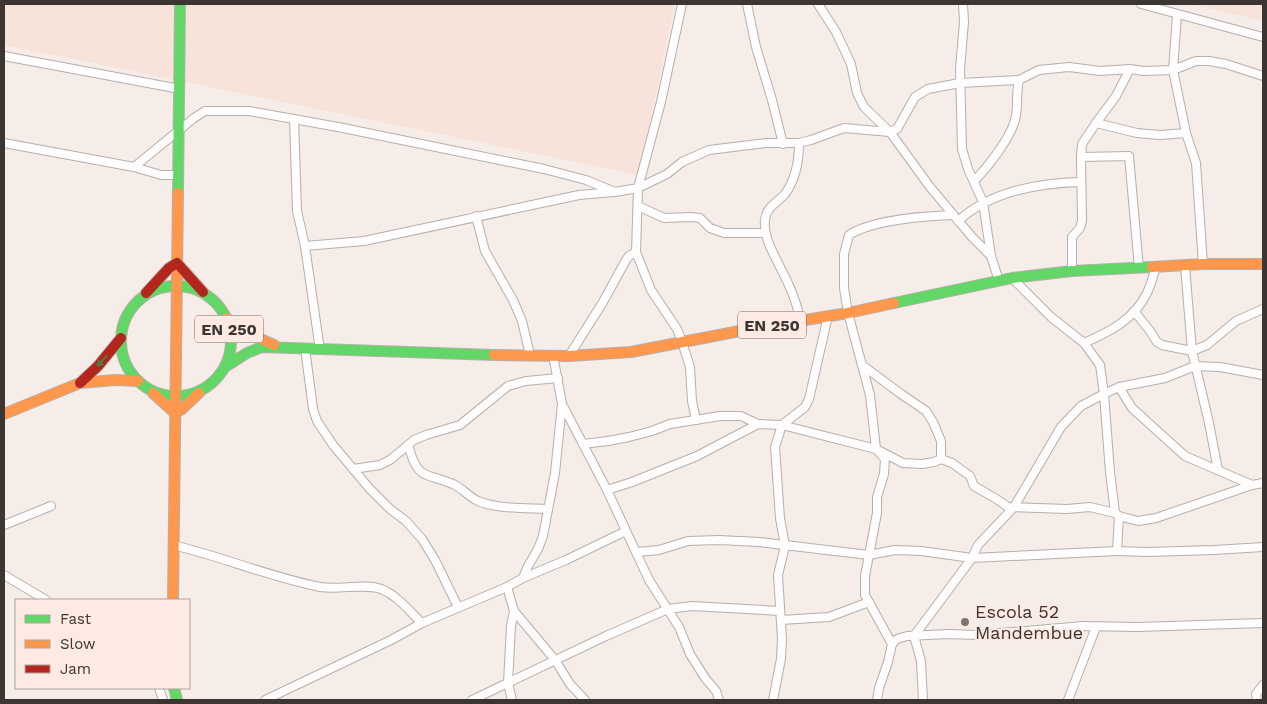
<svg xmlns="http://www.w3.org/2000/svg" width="1267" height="704" font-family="'Work Sans',sans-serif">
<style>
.built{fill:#f8e3db}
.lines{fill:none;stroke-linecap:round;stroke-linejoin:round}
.street-casing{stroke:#b7afab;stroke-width:10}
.fast-casing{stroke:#b7afab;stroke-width:12}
.slow-casing{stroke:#b7afab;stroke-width:12}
.jam-casing{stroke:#b7afab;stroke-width:12}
.street{stroke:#fefcfc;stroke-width:8}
.fast{stroke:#63d668;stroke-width:10}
.slow{stroke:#ff974d;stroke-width:10}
.jam{stroke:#b3261e;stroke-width:10}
.oneway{fill:#4e7d4a}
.poi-dot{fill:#7e7571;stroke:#fceae3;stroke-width:2}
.labels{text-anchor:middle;stroke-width:4;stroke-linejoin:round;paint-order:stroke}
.shield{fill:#fceae3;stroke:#766b66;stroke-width:1}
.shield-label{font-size:16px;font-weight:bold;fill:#3d3531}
.poi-label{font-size:18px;fill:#3d3531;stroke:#fceae3;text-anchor:start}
</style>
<rect width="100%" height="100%" fill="#f6ede9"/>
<g class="built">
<path d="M 4,4 L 675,4 L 639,175 L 4,45 Z"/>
<path d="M 1190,4 L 1263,4 L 1263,21 Z"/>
</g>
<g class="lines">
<defs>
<g id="street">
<path d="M 747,4 L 756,47 L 772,100 L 783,144"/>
<path d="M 818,4 L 836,32 L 851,64 L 857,93 L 864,107 L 890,132 L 930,187 L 972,237 L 991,256"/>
<path d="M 963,4 L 964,22 L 960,69 L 962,149 L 968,169 L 983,202 L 991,256 L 999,281"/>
<path d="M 1141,4 L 1263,37"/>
<path d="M 1177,15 L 1173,70 L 1186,133 L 1196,163 L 1203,264"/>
<path d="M 4,56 L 180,89"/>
<path d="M 294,119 L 297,211 L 305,246 L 364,241 L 579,195 L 613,192"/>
<path d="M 1096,123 L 1116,96 L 1130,69"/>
<path d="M 4,143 L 134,167 L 161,175 L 179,175"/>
<path d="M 799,143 C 799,160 796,179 785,194 C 777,203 766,207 765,220 C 763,237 773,252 780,267 C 789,284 797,301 800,320"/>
<path d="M 1081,157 L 1082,144 L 1096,123 L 1137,133 L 1160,135 L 1186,133"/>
<path d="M 134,167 L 194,118 L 205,111 L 249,111 L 338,127 L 544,169 L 586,180 L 615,192 L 638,188 L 661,102 L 682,4"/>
<path d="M 974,181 C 988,167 1014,134 1016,115 C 1018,103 1016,93 1019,80"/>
<path d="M 638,206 L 664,218 L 691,217 L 700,218 L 710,228 L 724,233 L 765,233"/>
<path d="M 476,216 L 485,251 L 513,300 L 522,321 L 530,355"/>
<path d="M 958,221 C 991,191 1038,183 1081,182"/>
<path d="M 305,246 L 320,350"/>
<path d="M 1185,266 L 1192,351 L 1209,423 L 1218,470"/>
<path d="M 1072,271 L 1072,237 L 1080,228 L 1082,221 L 1081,157 L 1129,156 L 1139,268"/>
<path d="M 1012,278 L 1051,317 L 1084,343 L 1100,365 L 1104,394 L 1119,387 L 1132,408 L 1185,456 L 1252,485 L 1263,483"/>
<path d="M 1134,311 L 1150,331 L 1157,342 L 1162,345 L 1192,351 L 1207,345 L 1236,321 L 1263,309"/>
<path d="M 1084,343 C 1109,332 1134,320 1147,293 C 1151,285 1153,276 1156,267"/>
<path d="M 305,348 L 313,409 L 317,421 L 333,445 L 369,488 L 390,509 L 406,521 L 422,539 L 435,560 L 458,607"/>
<path d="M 553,355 L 562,404 L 607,490 L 649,580 L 679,627 L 690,654 L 705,678 L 716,691 L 719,700"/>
<path d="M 569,356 L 603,302 L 626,260 L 629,256 L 636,252"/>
<path d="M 862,365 L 901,394 L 926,411 L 933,422 L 941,441 L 941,459 L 952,463 L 970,476 L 974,486 L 998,500 L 1008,507 L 1067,509 L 1090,507 L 1115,513 L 1119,516 L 1138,521 L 1156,518 L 1252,485"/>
<path d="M 1119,387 L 1165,378 L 1195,366 L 1220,367 L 1263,375"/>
<path d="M 696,420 L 692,401 L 690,367 L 682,342 L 677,329 L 651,290 L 636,252 L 638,188 L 667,174 L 682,162 L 709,150 L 766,143 L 799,143 L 811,140 L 844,128 L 890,132 L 897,129 L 915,97 L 928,89 L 960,83 L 1019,80 L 1039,70 L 1069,67 L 1100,71 L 1130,69 L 1144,71 L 1173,70 L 1196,61 L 1209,61 L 1226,64 L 1263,76"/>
<path d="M 583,444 L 608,441 L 629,437 L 652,431 L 670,424 L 720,416 L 741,416 L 758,424"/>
<path d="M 408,445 C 418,480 423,472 453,484 C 462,488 469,497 478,501 C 496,509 528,508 547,509"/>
<path d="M 353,469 L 380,465 L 390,460 L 414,440 L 426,435 L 460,425 L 508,386 L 526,381 L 558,378"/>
<path d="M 607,490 L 632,482 L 697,456 L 758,424 L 782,425 L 813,433 L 876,449 L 903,463 L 922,464 L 934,462 L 941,459"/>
<path d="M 1119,516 L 1117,551 L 1147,552 L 1214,550 L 1263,547"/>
<path d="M 4,525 L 51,506"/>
<path d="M 173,545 C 223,557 270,577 320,587 C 339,590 366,583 381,589 C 397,595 410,612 422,623"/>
<path d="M 637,552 L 659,550 L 688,541 L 719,540 L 759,542 L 869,555 L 895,550 L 921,551 L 972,558 L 1117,551"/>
<path d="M 4,575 L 46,600"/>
<path d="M 523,578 L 528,566 L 538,549 L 543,536 L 555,473 L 562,404"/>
<path d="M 507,587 L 514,611 L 555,660 L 570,684 L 585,700"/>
<path d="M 781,620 L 829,617 L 869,602"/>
<path d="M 892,644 L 897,639 L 907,636 L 949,634 L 977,635 L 1084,626 L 1137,627 L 1263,623"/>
<path d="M 159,688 L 163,700"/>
<path d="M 265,700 L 391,640 L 422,623 L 507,587 L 523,578 L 566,560 L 626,531"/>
<path d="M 472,700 L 606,636 L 668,609 L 692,606 L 780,611"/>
<path d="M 512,700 L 508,683 L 511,626 L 514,611"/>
<path d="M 773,700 L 781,659 L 782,639 L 778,575 L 785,546 L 780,518 L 775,447 L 782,425 L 805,407 L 809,399 L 828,316"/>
<path d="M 877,700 L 879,688 L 888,662 L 892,644 L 865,595 L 865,576 L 877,513 L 877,497 L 884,474 L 885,459 L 876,449 L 870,395 L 848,313 L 844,288 L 844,254 L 849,235 C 872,220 925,216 953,215"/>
<path d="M 923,700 L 921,661 L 914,636 L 972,558 L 978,545 L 1014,507 L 1061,427 L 1081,406 L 1104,394 L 1110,472 L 1115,513"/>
<path d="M 1068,700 L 1096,627"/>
<path d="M 1257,700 L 1256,694 L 1263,685"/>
</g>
<g id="fast">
<path d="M 178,193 L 180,4"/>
<circle cx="176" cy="341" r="55"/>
<path d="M 894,303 L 1012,278 L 1072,271 L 1152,267"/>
<path d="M 225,367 L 247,353 L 262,347 L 494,355"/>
<path d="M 174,688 L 177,700"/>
</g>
<g id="slow">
<path d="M 1152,267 L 1203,264 L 1263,264"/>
<path d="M 226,318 L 247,333 L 274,345"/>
<path d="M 494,355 L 569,356 L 631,352 L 745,330 L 848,313 L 894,303"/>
<path d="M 153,393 L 175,413 L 182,409 L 199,393"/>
<path d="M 4,414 L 80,383 L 115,380 L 138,381"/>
<path d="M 173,600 L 178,193"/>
</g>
<g id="jam">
<path d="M 146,293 L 169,268 L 177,263 L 203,292"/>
<path d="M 80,383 L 98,366 L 121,338"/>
</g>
</defs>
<use href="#street" class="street-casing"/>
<use href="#fast" class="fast-casing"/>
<use href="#slow" class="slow-casing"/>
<use href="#jam" class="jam-casing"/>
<use href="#street" class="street"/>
<use href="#fast" class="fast"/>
<use href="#slow" class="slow"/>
<use href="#jam" class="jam"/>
</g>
<defs><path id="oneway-solid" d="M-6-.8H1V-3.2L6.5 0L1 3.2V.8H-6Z" transform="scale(1.25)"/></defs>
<use class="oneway" href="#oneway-solid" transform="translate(102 361) rotate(133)"/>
<circle class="poi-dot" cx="965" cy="622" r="5"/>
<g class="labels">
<g class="shield">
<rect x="738" y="311.5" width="68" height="27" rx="4"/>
<rect x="195" y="315.5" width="68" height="27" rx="4"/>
</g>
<g class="shield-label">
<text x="772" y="331">EN 250</text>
<text x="229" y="335">EN 250</text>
</g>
<g class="poi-label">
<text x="975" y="618">Escola 52<tspan x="975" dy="21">Mandembue</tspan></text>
</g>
</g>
<rect width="1267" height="704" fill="none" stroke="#3d3531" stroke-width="10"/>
<rect x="15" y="599" width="175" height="90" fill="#fceae3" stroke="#b0a29c"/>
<rect x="25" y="615" width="25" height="8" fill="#63d668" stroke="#b0a29c"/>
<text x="60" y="624" font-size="15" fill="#3d3531">Fast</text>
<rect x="25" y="640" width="25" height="8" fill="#ff974d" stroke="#b0a29c"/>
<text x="60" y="649" font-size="15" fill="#3d3531">Slow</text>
<rect x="25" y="665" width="25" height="8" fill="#b3261e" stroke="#b0a29c"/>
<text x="60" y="674" font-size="15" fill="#3d3531">Jam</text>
</svg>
